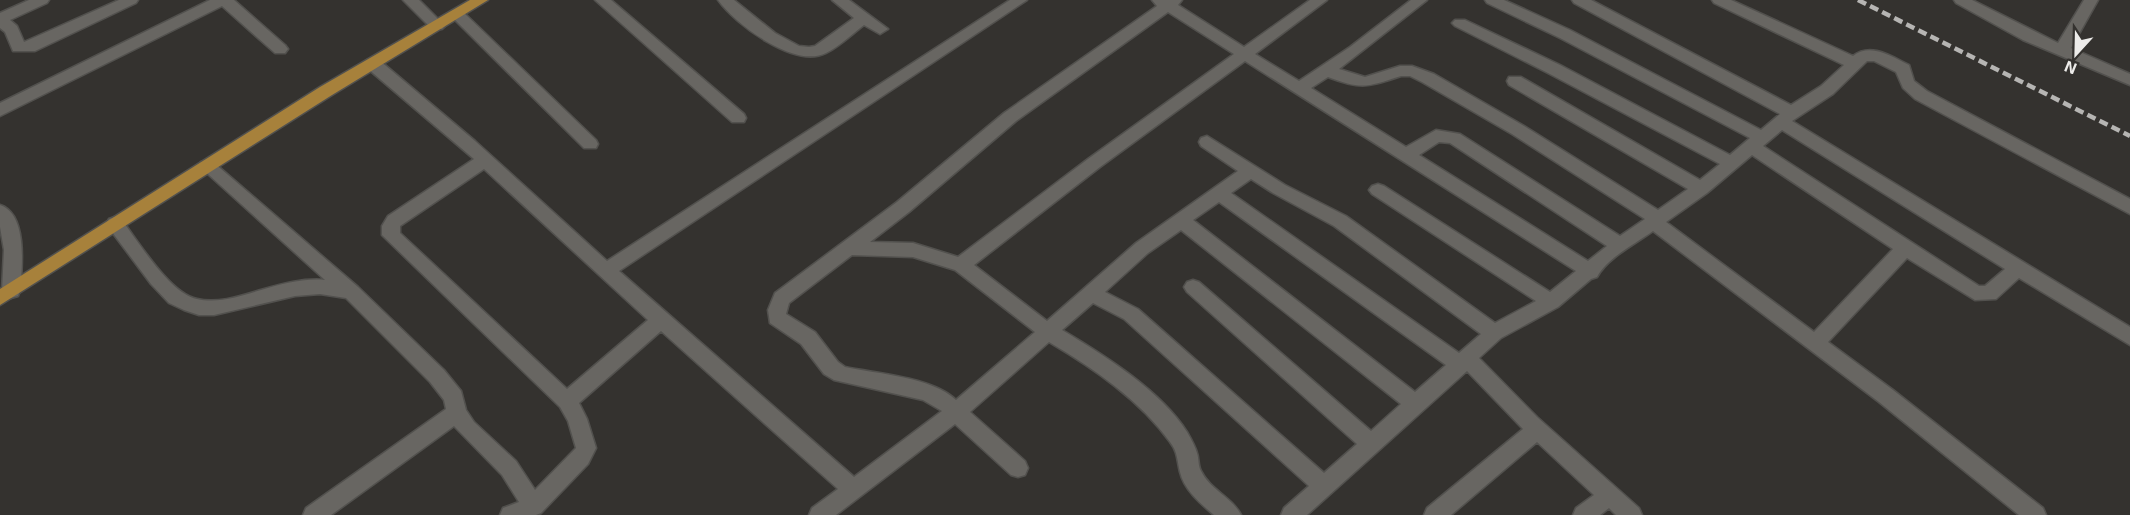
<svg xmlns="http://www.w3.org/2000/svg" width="2130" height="515" font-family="'Exo 2',sans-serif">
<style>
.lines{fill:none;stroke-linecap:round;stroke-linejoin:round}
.minor-casing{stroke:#52514e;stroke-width:3}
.major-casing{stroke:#52514e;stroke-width:3}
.minor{fill:#686662;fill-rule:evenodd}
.major{fill:#a7813b;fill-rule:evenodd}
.rail{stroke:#b6b5b3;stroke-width:4.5;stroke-dasharray:9 4.5;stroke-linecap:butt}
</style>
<rect width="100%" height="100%" fill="#34322f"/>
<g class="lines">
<defs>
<g id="minor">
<path d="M 29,0 L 49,0 L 47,3 L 10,20 L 17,26 L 24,42 L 119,0 L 138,0 L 136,3 L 35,51 L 13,51 L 5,32 L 0,28 L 0,13 Z"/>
<path d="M 210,0 L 234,0 L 285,45 L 288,49 L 285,53 L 275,53 L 222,6 L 0,116 L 0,103 Z"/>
<path d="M 403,0 L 419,0 L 445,26 L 442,29 L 432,29 Z"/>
<path d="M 595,0 L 611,0 L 744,114 L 746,118 L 744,122 L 732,122 Z"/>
<path d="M 718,0 L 734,0 L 775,33 L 799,46 L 809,47 L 815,46 L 854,18 L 832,0 L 849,0 L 888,29 L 880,34 L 864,25 C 852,34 840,46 826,53 C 795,69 735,24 718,0 Z"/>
<path d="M 1010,0 L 1027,0 L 619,271 L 854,477 L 942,411 L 923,400 L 834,380 L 824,374 L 801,344 L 770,323 L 768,310 L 775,293 L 897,202 L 1004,113 L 1157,6 L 1152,0 L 1182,0 L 1178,5 L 1244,47 L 1310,0 L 1327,0 L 1255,54 L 1299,81 L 1350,47 L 1411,0 L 1427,0 L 1339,69 L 1365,77 L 1400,66 L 1412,66 L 1434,74 L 1524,126 L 1658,210 L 1688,189 L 1509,85 L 1507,81 L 1509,77 L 1521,77 L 1700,180 L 1720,164 L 1548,73 L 1455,26 L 1452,23 L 1455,20 L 1465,20 L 1560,65 L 1730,155 L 1750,138 L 1560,38 L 1487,3 L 1485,0 L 1504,0 L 1570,30 L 1761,130 L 1780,114 L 1574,3 L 1572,0 L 1591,0 L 1791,105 L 1821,86 L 1844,65 L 1714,3 L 1712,0 L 1731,0 L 1853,56 C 1871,42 1892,57 1909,65 L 1914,81 L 1927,91 L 2130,199 L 2130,214 L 1915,99 L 1903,88 L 1896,72 L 1874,61 L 1867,61 L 1833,94 L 1792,121 L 2130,327 L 2130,345 L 2019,278 L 1996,299 L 1975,300 L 1907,258 L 1828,342 L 1893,390 L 2043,508 L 2046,515 L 2019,515 L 1879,402 L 1653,231 C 1635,244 1607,258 1597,277 L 1591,279 L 1558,307 L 1501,338 L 1479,358 L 1537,417 L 1639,508 L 1642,515 L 1616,515 L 1609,508 L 1600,515 L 1573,515 L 1576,508 L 1594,495 L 1537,442 L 1451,515 L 1424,515 L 1427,508 L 1523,429 L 1467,371 L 1307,515 L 1281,515 L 1284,508 L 1309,486 L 1124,319 L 1093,303 L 1062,330 C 1104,355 1161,391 1187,432 C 1191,439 1195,446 1197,453 C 1199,459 1198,466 1201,471 C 1210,490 1232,497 1241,515 L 1214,515 C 1201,504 1184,490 1180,472 C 1177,461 1178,452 1170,442 C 1140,400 1093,368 1049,342 L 970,412 L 1025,461 L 1028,468 L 1025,475 L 1018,477 L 1011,475 L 955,424 L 836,515 L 809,515 L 812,508 L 838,489 L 661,331 L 579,403 L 587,419 L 596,448 L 588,464 L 541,513 L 536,515 L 500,515 L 503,508 L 519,502 L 502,475 L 454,426 L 331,515 L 303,515 L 306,508 L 446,409 L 444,400 L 430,382 L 346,298 L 320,294 L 295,296 L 214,315 L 199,315 L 184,310 L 169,303 L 151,284 L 106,224 L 109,219 L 115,217 L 121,219 C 138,241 170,294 197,299 C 218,304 241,296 261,290 C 282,284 303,278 325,280 L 199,166 L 201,162 L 213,162 L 358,287 L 444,370 L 461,391 L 466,410 L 474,422 L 516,461 L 535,490 L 576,448 L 568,421 L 560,407 L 382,235 L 382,226 L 388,216 L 474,159 L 367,68 L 365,64 L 367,60 L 379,60 L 475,141 L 607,261 ZM 1168,12 L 1234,54 L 1088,159 L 958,257 L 913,243 L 870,242 L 909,212 L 1016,121 ZM 1245,61 L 1576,271 L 1550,292 L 1384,186 L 1378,184 L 1372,186 L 1369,190 L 1372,194 L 1536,301 L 1495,323 L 1346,216 L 1285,185 L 1207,136 L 1201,138 L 1199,142 L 1201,146 L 1238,171 L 1136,243 L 1047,321 L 974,265 L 1100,167 ZM 1401,76 L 1410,76 L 1422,82 L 1512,134 L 1645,219 L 1620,236 L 1460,134 L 1436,130 L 1406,147 L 1311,88 L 1328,77 C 1362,90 1367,87 1401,76 ZM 1782,130 L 2005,269 L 1985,286 L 1979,286 L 1763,146 ZM 1439,142 L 1450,143 L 1607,246 L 1588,261 L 1419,155 ZM 1752,155 L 1893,249 L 1814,332 L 1666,222 L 1707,193 ZM 484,169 L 648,320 L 567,389 L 400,233 L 400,226 ZM 1251,179 L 1273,193 L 1334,226 L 1481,334 L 1459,353 L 1231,193 ZM 1219,202 L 1446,365 L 1415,392 L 1193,220 ZM 1181,230 L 1401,404 L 1371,431 L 1199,282 L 1193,280 L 1187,282 L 1184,287 L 1187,292 L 1357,444 L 1324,473 L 1138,309 L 1105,292 L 1148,253 ZM 852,255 L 913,257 L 955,270 L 1035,332 L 956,400 C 932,377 878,374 845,367 L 838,362 L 815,332 L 786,314 L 789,303 Z"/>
<path d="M 1954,0 L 1972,0 L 2058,43 L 2084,0 L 2098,0 L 2071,48 L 2130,74 L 2130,85 L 2023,40 L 1956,3 Z"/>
<path d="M 457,9 L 462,11 L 596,140 L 598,144 L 596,148 L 584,148 L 452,17 L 450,14 L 452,11 Z"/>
<path d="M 0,205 C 28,214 22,268 20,291 L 18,296 L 11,298 L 4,296 L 2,291 L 4,250 L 0,227 Z"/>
</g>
<path id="major" d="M 470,0 L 488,0 L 332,95 L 0,305 L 0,289 L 320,87 Z"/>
</defs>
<use href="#minor" class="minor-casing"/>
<use href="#major" class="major-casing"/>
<use href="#minor" class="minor"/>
<use href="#major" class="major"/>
<path class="rail" d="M 1858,0 L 2130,136"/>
</g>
<g transform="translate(2076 54) rotate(202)" stroke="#34322f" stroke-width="4.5" paint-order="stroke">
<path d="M0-4.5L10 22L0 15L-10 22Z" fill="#edecea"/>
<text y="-9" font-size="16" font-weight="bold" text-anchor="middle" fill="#edecea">N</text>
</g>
</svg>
